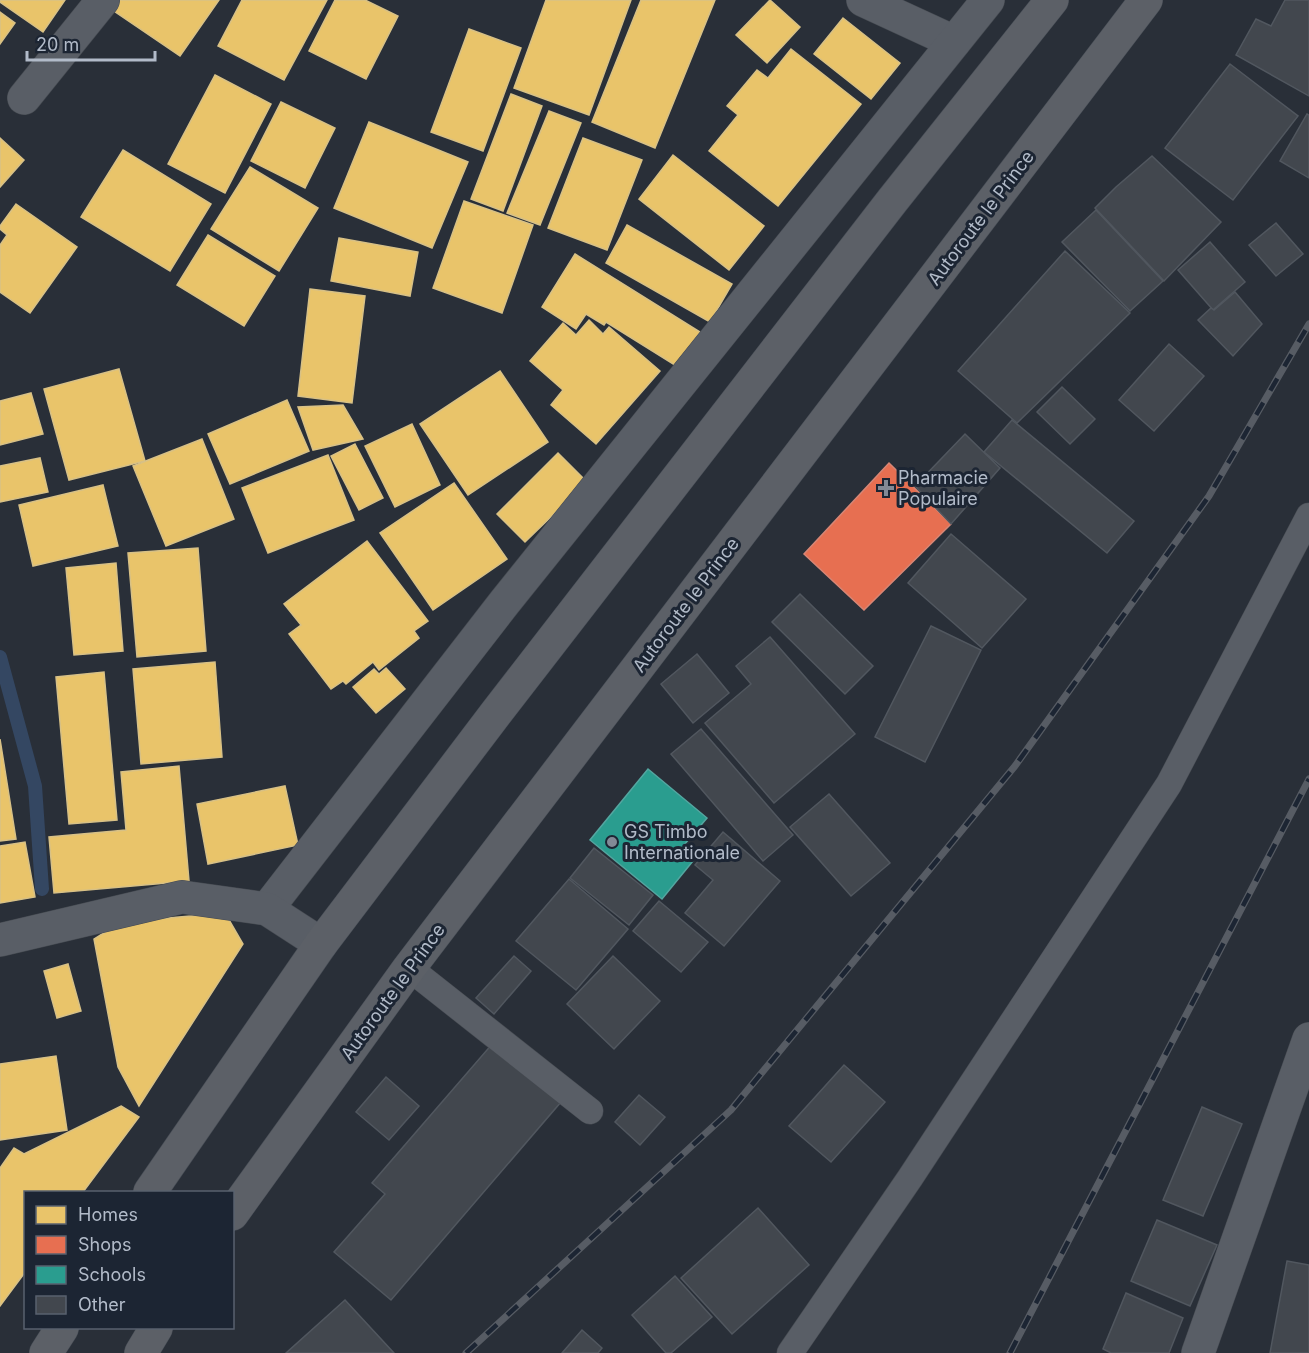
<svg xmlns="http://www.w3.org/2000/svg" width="1309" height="1353" font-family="Inter,sans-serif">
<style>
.homes{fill:#e9c46a;stroke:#d8c186;stroke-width:1.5}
.shops{fill:#e76f51;stroke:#d78675;stroke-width:1.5}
.schools{fill:#2a9d8f;stroke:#53a6a0;stroke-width:1.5}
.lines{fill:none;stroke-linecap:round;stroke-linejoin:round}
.stream{stroke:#344762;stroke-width:14}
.building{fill:#42474e;stroke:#51575f;stroke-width:1.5}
.service-casing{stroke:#454a51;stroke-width:27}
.minor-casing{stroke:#454a51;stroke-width:34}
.tertiary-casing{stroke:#454a51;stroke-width:34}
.primary-casing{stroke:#464c55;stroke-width:34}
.service{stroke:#595e66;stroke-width:26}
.minor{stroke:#595e66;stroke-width:33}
.tertiary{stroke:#595e66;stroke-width:33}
.primary{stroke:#5c6067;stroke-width:33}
.rail-casing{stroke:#575c64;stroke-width:7}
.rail{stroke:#1c2533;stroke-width:4.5;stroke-dasharray:14;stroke-linecap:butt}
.poi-dot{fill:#828a96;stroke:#1c2533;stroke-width:2}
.labels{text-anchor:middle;stroke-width:6;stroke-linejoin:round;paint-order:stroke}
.street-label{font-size:18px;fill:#b2bbc9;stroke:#1c2533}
.poi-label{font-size:18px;fill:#b2bbc9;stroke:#1c2533;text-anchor:start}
</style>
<rect width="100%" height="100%" fill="#292f38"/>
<g class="homes">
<path d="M 0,0 L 65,0 L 43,32 L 0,2 Z"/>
<path d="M 117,0 L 219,0 L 180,56 L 111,9 Z"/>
<path d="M 242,0 L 327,0 L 284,80 L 218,46 Z"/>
<path d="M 335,0 L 365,0 L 398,16 L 366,79 L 309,51 Z"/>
<path d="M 546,0 L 631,0 L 589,115 L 514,88 Z"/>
<path d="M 641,0 L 715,0 L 655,148 L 592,122 Z"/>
<path d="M 770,0 L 800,27 L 767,63 L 736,35 Z"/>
<path d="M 0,12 L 15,23 L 0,44 Z"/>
<path d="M 843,18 L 900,63 L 871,99 L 814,54 Z"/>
<path d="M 469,29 L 521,48 L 483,151 L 431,132 Z"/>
<path d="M 791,49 L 861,104 L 778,206 L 709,151 L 738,115 L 727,106 L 757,70 L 768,78 Z"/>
<path d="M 215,75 L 271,104 L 225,193 L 168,164 Z"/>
<path d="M 511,94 L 542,106 L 503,211 L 471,199 Z"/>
<path d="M 281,102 L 335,128 L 305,188 L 251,161 Z"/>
<path d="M 549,111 L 581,123 L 540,225 L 507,213 Z"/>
<path d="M 369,122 L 468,162 L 432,248 L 334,208 Z"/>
<path d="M 0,138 L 24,160 L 0,187 Z"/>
<path d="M 583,138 L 642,160 L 607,250 L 548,228 Z"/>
<path d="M 123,150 L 211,204 L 170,271 L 81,217 Z"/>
<path d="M 673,155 L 764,226 L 729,270 L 639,199 Z"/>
<path d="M 250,167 L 318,208 L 279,271 L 211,229 Z"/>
<path d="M 464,201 L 533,225 L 502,313 L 433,288 Z"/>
<path d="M 16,204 L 77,247 L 30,313 L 0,292 L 0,245 L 7,235 L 0,229 L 0,226 Z"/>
<path d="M 627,225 L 732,284 L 710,322 L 606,263 Z"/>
<path d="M 208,235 L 275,276 L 244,326 L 177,285 Z"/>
<path d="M 339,238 L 418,252 L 410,296 L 331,281 Z"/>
<path d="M 575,254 L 708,337 L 686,372 L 606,322 L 604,325 L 586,314 L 576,329 L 542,307 Z"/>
<path d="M 310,289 L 365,296 L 352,403 L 298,396 Z"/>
<path d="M 589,320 L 603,334 L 609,327 L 660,371 L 596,444 L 551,405 L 563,390 L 530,361 L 563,323 L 576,335 Z"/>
<path d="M 119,369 L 145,461 L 69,480 L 44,389 Z"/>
<path d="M 500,371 L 548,442 L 468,495 L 420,424 Z"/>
<path d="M 31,393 L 43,434 L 0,445 L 0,401 Z"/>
<path d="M 287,400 L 309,451 L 230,484 L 208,434 Z"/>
<path d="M 343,405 L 363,439 L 313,450 L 298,407 Z"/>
<path d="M 412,424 L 440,485 L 395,507 L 365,446 Z"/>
<path d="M 202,439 L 234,519 L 166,546 L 133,466 Z"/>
<path d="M 355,444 L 383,498 L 359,510 L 331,456 Z"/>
<path d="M 558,453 L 587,482 L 525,542 L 497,514 Z"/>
<path d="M 328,455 L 354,520 L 268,553 L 242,488 Z"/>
<path d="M 40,458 L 48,492 L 0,502 L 0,466 Z"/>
<path d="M 454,483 L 507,559 L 433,610 L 380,533 Z"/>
<path d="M 103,485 L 118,546 L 33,566 L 19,505 Z"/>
<path d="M 367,541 L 428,621 L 414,631 L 419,638 L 379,670 L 373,662 L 346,684 L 343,681 L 331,689 L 289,634 L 301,625 L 284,604 Z"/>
<path d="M 198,548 L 206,651 L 137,657 L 128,553 Z"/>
<path d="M 116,563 L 123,651 L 74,655 L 66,568 Z"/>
<path d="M 215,662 L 222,757 L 141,764 L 133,669 Z"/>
<path d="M 386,668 L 405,689 L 376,713 L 353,687 L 374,669 L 379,674 Z"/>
<path d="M 104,672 L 117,820 L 69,824 L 56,677 Z"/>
<path d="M 0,739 L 16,839 L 0,841 Z"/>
<path d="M 179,766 L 189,881 L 54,893 L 49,837 L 126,830 L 121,772 Z"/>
<path d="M 285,786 L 298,845 L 208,864 L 197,804 Z"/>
<path d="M 25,842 L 35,897 L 0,903 L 0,846 Z"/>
<path d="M 225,913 L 243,944 L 139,1106 L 118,1067 L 94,939 L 121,922 Z"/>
<path d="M 68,964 L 81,1011 L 57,1018 L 44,971 Z"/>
<path d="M 56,1056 L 67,1130 L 0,1140 L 0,1064 Z"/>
<path d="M 121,1106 L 139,1117 L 83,1192 L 26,1192 L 26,1271 L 0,1306 L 0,1168 L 14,1148 L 24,1154 Z"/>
</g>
<path class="shops" d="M 889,463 L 951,524 L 864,610 L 804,554 Z"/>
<path class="schools" d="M 648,769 L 707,818 L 684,845 L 697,856 L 662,899 L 590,840 Z"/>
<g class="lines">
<path class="stream" d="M 0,657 L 35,786 L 42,889"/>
</g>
<g class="building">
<path d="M 1285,0 L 1309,0 L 1309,96 L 1236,55 L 1256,19 L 1271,26 Z"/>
<path d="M 1230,64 L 1298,116 L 1233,200 L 1165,148 Z"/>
<path d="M 1307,114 L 1309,115 L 1309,178 L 1280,161 Z"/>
<path d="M 1152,156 L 1221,222 L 1164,281 L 1095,208 L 1116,187 Z"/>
<path d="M 1096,210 L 1163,281 L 1130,311 L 1062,242 Z"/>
<path d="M 1276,223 L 1303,254 L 1276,276 L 1249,245 Z"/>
<path d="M 1210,242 L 1245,282 L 1213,310 L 1178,270 Z"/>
<path d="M 1065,251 L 1130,313 L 1017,423 L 958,371 Z"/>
<path d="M 1235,292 L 1262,324 L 1233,356 L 1198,320 L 1211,308 L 1214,310 Z"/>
<path d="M 1169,344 L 1204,376 L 1154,431 L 1119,400 Z"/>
<path d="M 1062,387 L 1095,419 L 1070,444 L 1037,412 Z"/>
<path d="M 1012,420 L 1134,521 L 1107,553 L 984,452 Z"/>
<path d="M 965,434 L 1000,468 L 951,524 L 915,486 Z"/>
<path d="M 951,534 L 1026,599 L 982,648 L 908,583 Z"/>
<path d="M 800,594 L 873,666 L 845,694 L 772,622 Z"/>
<path d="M 931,626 L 981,650 L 925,762 L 875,737 Z"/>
<path d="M 770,637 L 855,734 L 774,803 L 705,723 L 751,684 L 736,666 Z"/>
<path d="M 697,654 L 729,693 L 693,723 L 661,684 Z"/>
<path d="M 701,729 L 793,835 L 763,861 L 671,754 Z"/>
<path d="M 829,794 L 890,863 L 851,896 L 790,827 Z"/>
<path d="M 723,832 L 780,881 L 724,946 L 685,913 L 713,880 L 695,865 Z"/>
<path d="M 594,848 L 653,895 L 629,925 L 570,878 Z"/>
<path d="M 569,879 L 628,929 L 576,990 L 516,941 Z"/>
<path d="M 659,901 L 708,942 L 681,972 L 633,931 Z"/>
<path d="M 514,956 L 531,971 L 494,1014 L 476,998 Z"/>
<path d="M 613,956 L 660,1001 L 614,1049 L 567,1004 Z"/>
<path d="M 493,1043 L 561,1102 L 391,1300 L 334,1252 L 385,1194 L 372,1183 Z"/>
<path d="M 844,1065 L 885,1102 L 831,1162 L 789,1126 Z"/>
<path d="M 386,1077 L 419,1106 L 389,1140 L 356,1112 Z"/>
<path d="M 639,1095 L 665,1117 L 640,1145 L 615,1122 Z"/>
<path d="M 1202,1107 L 1242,1124 L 1203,1216 L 1163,1200 Z"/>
<path d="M 758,1208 L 809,1265 L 732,1334 L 681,1278 Z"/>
<path d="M 1157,1220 L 1217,1245 L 1190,1306 L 1131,1281 Z"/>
<path d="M 1287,1261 L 1309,1265 L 1309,1353 L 1270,1353 Z"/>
<path d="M 675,1276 L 712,1317 L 671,1353 L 666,1353 L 632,1315 Z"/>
<path d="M 1126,1293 L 1183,1318 L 1169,1353 L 1111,1353 L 1103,1349 Z"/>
<path d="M 345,1300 L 394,1353 L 286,1353 Z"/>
<path d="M 582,1330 L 602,1348 L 598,1353 L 562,1353 Z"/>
</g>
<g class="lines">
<defs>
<g id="service">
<path d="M 409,968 L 590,1111"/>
<path d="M 790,1353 L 910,1178 L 1169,784 L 1309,516"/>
</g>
<g id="minor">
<path d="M 863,0 L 954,42"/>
<path d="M 24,98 L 103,0"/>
<path d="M 267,909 L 504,603 L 988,0"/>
<path d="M 0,940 L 182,897 L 267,909 L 321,944"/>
</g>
<path id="tertiary" d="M 1198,1353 L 1309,1039"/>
<g id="primary">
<path d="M 150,1192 L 321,944 L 496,713 L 892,201 L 1052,0"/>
<path d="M 232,1214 L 409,968 L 1146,0"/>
<path d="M 46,1353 L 62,1328"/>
<path d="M 141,1353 L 156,1328"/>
</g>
</defs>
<use href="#service" class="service-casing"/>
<use href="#minor" class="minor-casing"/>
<use href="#tertiary" class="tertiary-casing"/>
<use href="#primary" class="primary-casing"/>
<use href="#service" class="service"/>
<use href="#minor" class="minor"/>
<use href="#tertiary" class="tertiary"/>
<use href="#primary" class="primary"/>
<defs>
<g id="rail">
<path d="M 466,1353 L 731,1110 L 1015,766 L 1209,496 L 1309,324"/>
<path d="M 1010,1353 L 1309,779"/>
</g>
</defs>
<use href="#rail" class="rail-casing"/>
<use href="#rail" class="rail"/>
</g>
<g class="poi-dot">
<path d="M883 479h6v6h6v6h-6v6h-6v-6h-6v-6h6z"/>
<circle cx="612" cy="842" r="6"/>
</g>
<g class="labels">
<g class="street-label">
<text transform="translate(981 218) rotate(-53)" y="6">Autoroute le Prince</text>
<text transform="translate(686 605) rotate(-53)" y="6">Autoroute le Prince</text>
<text transform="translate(393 992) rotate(-54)" y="6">Autoroute le Prince</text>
</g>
<g class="poi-label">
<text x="898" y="484">Pharmacie<tspan x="898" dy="21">Populaire</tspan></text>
<text x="624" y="838">GS Timbo<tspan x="624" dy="21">Internationale</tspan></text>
</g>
</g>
<rect x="24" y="1191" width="210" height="138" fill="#1c2533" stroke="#58616f" stroke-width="1.5"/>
<rect x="36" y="1206" width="30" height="18" fill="#e9c46a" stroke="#58616f" stroke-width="1.5"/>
<text x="78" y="1221" font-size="18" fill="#b2bbc9">Homes</text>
<rect x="36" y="1236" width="30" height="18" fill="#e76f51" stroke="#58616f" stroke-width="1.5"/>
<text x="78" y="1251" font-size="18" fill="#b2bbc9">Shops</text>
<rect x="36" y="1266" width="30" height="18" fill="#2a9d8f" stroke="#58616f" stroke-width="1.5"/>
<text x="78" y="1281" font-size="18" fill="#b2bbc9">Schools</text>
<rect x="36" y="1296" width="30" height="18" fill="#42474e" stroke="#58616f" stroke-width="1.5"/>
<text x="78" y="1311" font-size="18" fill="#b2bbc9">Other</text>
<path d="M27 51v9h128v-9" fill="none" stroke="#b2bbc9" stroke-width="3"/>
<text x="36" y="51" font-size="18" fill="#b2bbc9" stroke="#1c2533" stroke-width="4.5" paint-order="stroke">20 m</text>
</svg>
